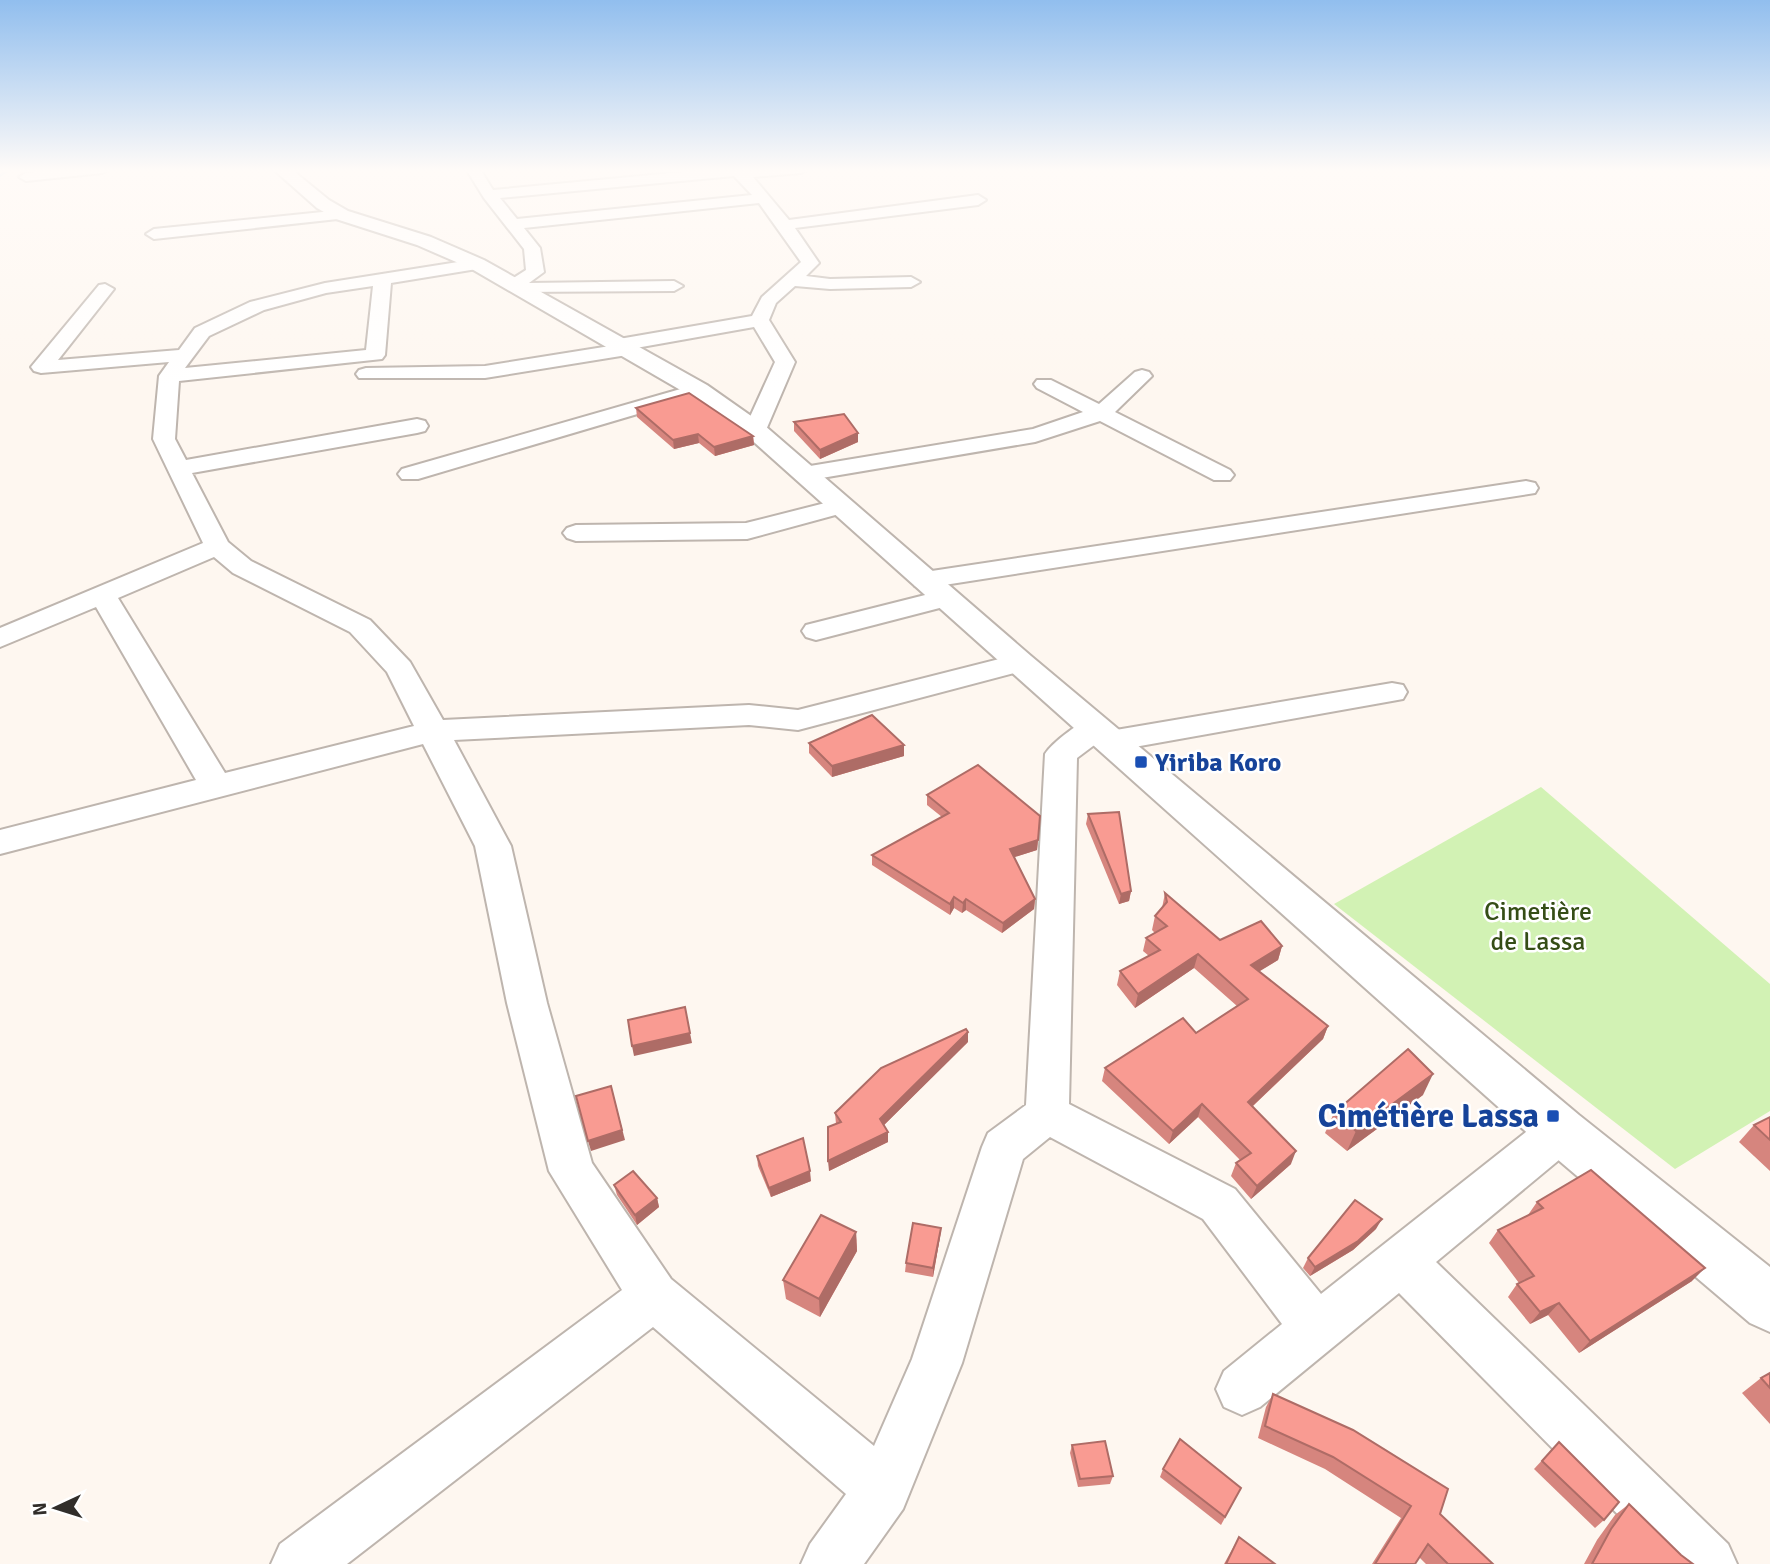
<svg xmlns="http://www.w3.org/2000/svg" width="1770" height="1564" font-family="Signika,sans-serif">
<style>
.green{fill:#d2f2b4}
.lines{fill:none;stroke-linecap:round;stroke-linejoin:round}
.stream{fill:#b0cdf8;fill-rule:evenodd}
.street-casing{stroke:#beb5ae;stroke-width:4}
.secondary-casing{stroke:#beb5ae;stroke-width:4}
.street{fill:#fff;fill-rule:evenodd}
.secondary{fill:#fff;fill-rule:evenodd}
.wall{fill:#d6857e}
.shaded-wall{fill:#ae6c66}
.building{fill:#f99b92;stroke:#ae6c66;stroke-width:2}
.transit-dot{fill:#1a4fb4;stroke:#fff;stroke-width:2.5}
.labels{text-anchor:middle;stroke-width:5;stroke-linejoin:round;paint-order:stroke}
.transit-label{font-size:26px;font-weight:bold;fill:#164399;stroke:#fff;text-anchor:start}
.park-label{font-size:26px;fill:#354d16;stroke:#fff}
.near-transit-label{font-size:32px;font-weight:bold;fill:#164399;stroke:#fff;text-anchor:end}
</style>
<rect width="100%" height="100%" fill="#fef7f0"/>
<path class="green" d="M 1541,787 L 1770,984 L 1770,1111 L 1675,1169 L 1334,904 Z"/>
<g class="lines">
<path class="stream" d="M 7,169 L 12,169 L 0,177 L 0,174 Z"/>
<defs>
<g id="street">
<path d="M 62,169 L 109,169 L 102,173 L 26,181 L 19,177 L 26,173 Z"/>
<path d="M 466,169 L 480,169 L 493,190 L 715,169 L 808,169 L 801,173 L 753,177 L 789,220 L 978,195 L 986,200 L 978,205 L 795,228 L 819,263 L 806,276 L 830,279 L 911,277 L 920,282 L 911,287 L 830,289 L 795,286 L 776,303 L 769,320 L 795,362 L 766,430 L 763,435 L 747,435 L 744,430 L 775,362 L 754,327 L 636,348 L 634,353 L 627,355 L 485,378 L 359,378 L 356,374 L 359,370 L 366,368 L 485,366 L 610,346 L 612,341 L 619,339 L 752,316 L 762,297 L 801,262 L 759,203 L 524,228 L 540,248 L 544,272 L 529,283 L 674,281 L 683,286 L 674,291 L 515,292 L 504,284 L 526,270 L 524,249 L 484,198 ZM 734,176 L 752,195 L 517,219 L 500,198 Z"/>
<path d="M 342,210 L 347,212 L 350,215 L 347,218 L 154,239 L 146,234 L 154,229 Z"/>
<path d="M 477,259 L 486,264 L 483,268 L 391,283 L 385,355 L 382,359 L 179,381 L 175,439 L 186,460 L 417,419 L 425,421 L 428,426 L 425,431 L 417,433 L 192,473 L 228,542 L 251,561 L 370,620 L 410,662 L 443,720 L 749,705 L 798,710 L 1019,654 L 1029,657 L 1034,663 L 1029,669 L 798,730 L 749,725 L 454,740 L 511,846 L 547,1003 L 592,1163 L 671,1279 L 874,1446 L 912,1359 L 982,1147 L 988,1133 L 1026,1105 L 1045,754 C 1052,743 1083,718 1096,718 C 1100,718 1103,720 1107,721 L 1112,728 L 1110,731 L 1392,683 L 1403,685 L 1407,692 L 1403,699 L 1392,701 L 1112,751 L 1101,748 L 1097,743 L 1077,758 L 1069,1104 L 1235,1189 L 1321,1294 L 1545,1117 L 1561,1111 L 1577,1117 L 1583,1131 L 1577,1145 L 1436,1262 L 1728,1544 L 1737,1564 L 1667,1564 L 1399,1293 L 1260,1407 L 1242,1415 L 1224,1407 L 1216,1389 L 1224,1371 L 1282,1324 L 1203,1219 L 1050,1137 L 1023,1159 L 962,1363 L 903,1509 L 864,1564 L 801,1564 L 810,1544 L 846,1494 L 653,1327 L 347,1564 L 271,1564 L 280,1544 L 622,1290 L 549,1171 L 507,1003 L 475,846 L 423,744 L 0,854 L 0,830 L 196,780 L 96,607 L 0,647 L 0,628 L 203,543 L 153,439 L 159,376 L 169,362 L 41,373 L 34,371 L 31,367 L 99,285 L 105,284 L 114,289 L 58,360 L 179,350 L 195,328 L 250,302 L 325,283 ZM 373,286 L 366,350 L 185,368 L 209,336 L 264,310 L 326,293 ZM 214,557 L 233,573 L 350,632 L 387,672 L 414,726 L 225,773 L 118,598 Z"/>
<path d="M 1142,370 L 1149,372 L 1152,376 L 1115,412 L 1230,470 L 1234,475 L 1230,480 L 1214,480 L 1100,421 L 1035,442 L 804,481 L 796,479 L 792,474 L 796,469 L 804,467 L 1033,429 L 1083,412 L 1037,388 L 1034,384 L 1037,380 L 1051,380 L 1099,404 L 1135,372 Z"/>
<path d="M 698,384 L 705,386 L 709,390 L 705,394 L 418,479 L 402,479 L 398,474 L 402,469 Z"/>
<path d="M 1526,481 L 1535,483 L 1538,488 L 1535,493 L 925,588 L 915,586 L 912,580 L 915,574 L 925,572 Z"/>
<path d="M 841,499 L 850,501 L 853,506 L 850,511 L 747,539 L 576,541 L 567,538 L 563,533 L 567,528 L 576,525 L 746,523 Z"/>
<path d="M 945,590 L 955,592 L 959,598 L 955,604 L 816,640 L 806,637 L 802,631 L 806,625 Z"/>
</g>
<path id="secondary" d="M 273,169 L 291,169 L 329,200 L 348,211 L 431,237 L 484,260 L 707,385 L 764,425 L 1031,656 L 1579,1115 L 1770,1267 L 1770,1332 L 1750,1323 L 1543,1147 L 746,435 L 689,395 L 470,268 L 417,245 L 336,219 L 317,208 Z"/>
</defs>
<use href="#street" class="street-casing"/>
<use href="#secondary" class="secondary-casing"/>
<use href="#street" class="street"/>
<use href="#secondary" class="secondary"/>
</g>
<g class="wall">
<path d="M 636,408 L 753,436 L 754,445 L 715,456 L 699,443 L 674,449 L 637,417 Z"/>
<path d="M 794,422 L 858,442 L 820,459 L 794,431 Z"/>
<path d="M 809,743 L 904,745 L 904,756 L 832,777 L 809,753 Z"/>
<path d="M 927,795 L 1038,840 L 1037,850 L 1014,857 L 1035,899 L 1034,909 L 1002,933 L 966,910 L 962,913 L 954,908 L 950,915 L 872,865 L 872,855 L 942,817 L 927,805 Z"/>
<path d="M 1088,814 L 1131,891 L 1129,901 L 1119,904 L 1086,824 Z"/>
<path d="M 1165,893 L 1220,940 L 1282,946 L 1278,960 L 1259,971 L 1328,1026 L 1323,1039 L 1253,1106 L 1291,1164 L 1251,1199 L 1231,1176 L 1236,1163 L 1240,1160 L 1198,1117 L 1169,1144 L 1102,1081 L 1105,1068 L 1196,1033 L 1237,1006 L 1194,968 L 1135,1008 L 1117,985 L 1120,971 L 1149,956 L 1143,951 L 1146,938 L 1155,933 L 1152,930 L 1155,916 L 1162,908 Z"/>
<path d="M 968,1042 L 884,1125 L 888,1132 L 888,1142 L 829,1171 L 836,1124 L 835,1113 Z"/>
<path d="M 1423,1095 L 1347,1151 L 1325,1133 L 1334,1113 Z"/>
<path d="M 1770,1117 L 1770,1171 L 1739,1142 L 1754,1125 Z"/>
<path d="M 757,1156 L 811,1181 L 771,1197 L 758,1166 Z"/>
<path d="M 614,1185 L 657,1198 L 659,1207 L 637,1225 L 617,1195 Z"/>
<path d="M 1537,1202 L 1692,1281 L 1579,1353 L 1548,1315 L 1530,1324 L 1508,1297 L 1517,1284 L 1519,1283 L 1489,1243 L 1498,1230 L 1528,1215 Z"/>
<path d="M 941,1228 L 940,1237 L 933,1277 L 905,1272 L 906,1263 Z"/>
<path d="M 1376,1229 L 1353,1250 L 1310,1276 L 1303,1268 L 1308,1258 Z"/>
<path d="M 856,1232 L 857,1251 L 820,1317 L 786,1299 L 783,1280 Z"/>
<path d="M 1770,1373 L 1770,1424 L 1742,1393 L 1761,1378 Z"/>
<path d="M 1273,1394 L 1440,1514 L 1493,1564 L 1426,1564 L 1419,1557 L 1415,1564 L 1372,1564 L 1401,1518 L 1325,1469 L 1258,1438 L 1266,1407 Z"/>
<path d="M 1559,1442 L 1604,1520 L 1595,1528 L 1534,1469 Z"/>
<path d="M 1072,1445 L 1113,1476 L 1110,1484 L 1078,1487 L 1070,1453 Z"/>
<path d="M 1163,1469 L 1241,1488 L 1221,1525 L 1160,1477 Z"/>
<path d="M 1629,1504 L 1681,1555 L 1693,1564 L 1584,1564 L 1597,1540 L 1615,1515 Z"/>
<path d="M 1239,1537 L 1275,1564 L 1224,1564 Z"/>
</g>
<g class="shaded-wall">
<path d="M 858,433 L 858,442 L 820,459 L 820,450 Z"/>
<path d="M 698,434 L 699,443 L 674,449 L 673,440 Z"/>
<path d="M 753,436 L 754,445 L 715,456 L 714,447 Z"/>
<path d="M 904,745 L 904,756 L 832,777 L 832,766 Z"/>
<path d="M 1038,840 L 1037,850 L 1009,859 L 1010,849 Z"/>
<path d="M 1131,891 L 1129,901 L 1119,904 L 1121,894 Z"/>
<path d="M 954,897 L 954,908 L 950,915 L 950,904 Z"/>
<path d="M 966,899 L 966,910 L 962,913 L 963,903 Z"/>
<path d="M 1035,899 L 1034,909 L 1002,933 L 1003,923 Z"/>
<path d="M 1282,946 L 1278,960 L 1247,979 L 1251,965 Z"/>
<path d="M 1198,954 L 1194,968 L 1135,1008 L 1138,994 Z"/>
<path d="M 1328,1026 L 1323,1039 L 1243,1115 L 1248,1102 Z"/>
<path d="M 968,1032 L 968,1042 L 880,1129 L 880,1119 Z"/>
<path d="M 690,1033 L 692,1043 L 634,1056 L 632,1046 Z"/>
<path d="M 1433,1074 L 1423,1095 L 1347,1151 L 1356,1131 Z"/>
<path d="M 611,1086 L 625,1140 L 591,1151 L 588,1141 Z"/>
<path d="M 1202,1104 L 1198,1117 L 1169,1144 L 1173,1131 Z"/>
<path d="M 888,1132 L 888,1142 L 829,1171 L 828,1161 Z"/>
<path d="M 1296,1151 L 1291,1164 L 1251,1199 L 1257,1186 Z"/>
<path d="M 810,1171 L 811,1181 L 771,1197 L 769,1188 Z"/>
<path d="M 657,1198 L 659,1207 L 637,1225 L 635,1215 Z"/>
<path d="M 1382,1219 L 1376,1229 L 1353,1250 L 1310,1276 L 1315,1267 Z"/>
<path d="M 941,1228 L 940,1237 L 933,1277 L 933,1268 Z"/>
<path d="M 856,1232 L 857,1251 L 820,1317 L 819,1299 Z"/>
<path d="M 1705,1268 L 1692,1281 L 1579,1353 L 1590,1341 Z"/>
<path d="M 1559,1303 L 1548,1315 L 1530,1324 L 1540,1312 Z"/>
</g>
<g class="building">
<path d="M 689,393 L 753,436 L 714,447 L 698,434 L 673,440 L 636,408 Z"/>
<path d="M 844,414 L 858,433 L 820,450 L 794,422 Z"/>
<path d="M 872,715 L 904,745 L 832,766 L 809,743 Z"/>
<path d="M 978,765 L 1040,816 L 1038,840 L 1010,849 L 1035,899 L 1003,923 L 966,899 L 963,903 L 954,897 L 950,904 L 872,855 L 949,813 L 927,795 Z"/>
<path d="M 1119,812 L 1131,891 L 1121,894 L 1088,814 Z"/>
<path d="M 1165,893 L 1220,940 L 1261,921 L 1282,946 L 1251,965 L 1328,1026 L 1248,1102 L 1296,1151 L 1257,1186 L 1236,1163 L 1251,1153 L 1202,1104 L 1173,1131 L 1105,1068 L 1183,1018 L 1196,1033 L 1248,999 L 1198,954 L 1138,994 L 1120,971 L 1160,950 L 1146,938 L 1167,926 L 1155,916 L 1167,902 Z"/>
<path d="M 685,1007 L 690,1033 L 632,1046 L 628,1020 Z"/>
<path d="M 966,1029 L 968,1032 L 880,1119 L 888,1132 L 828,1161 L 828,1127 L 841,1122 L 835,1113 L 881,1068 Z"/>
<path d="M 1408,1049 L 1433,1074 L 1356,1131 L 1334,1113 Z"/>
<path d="M 611,1086 L 622,1130 L 588,1141 L 576,1096 Z"/>
<path d="M 1770,1117 L 1770,1140 L 1754,1125 Z"/>
<path d="M 803,1138 L 810,1171 L 769,1188 L 757,1156 Z"/>
<path d="M 1591,1170 L 1705,1268 L 1590,1341 L 1559,1303 L 1540,1312 L 1517,1284 L 1534,1276 L 1498,1230 L 1543,1208 L 1537,1202 Z"/>
<path d="M 633,1171 L 657,1198 L 635,1215 L 614,1185 Z"/>
<path d="M 1355,1200 L 1382,1219 L 1358,1241 L 1315,1267 L 1308,1258 Z"/>
<path d="M 821,1215 L 856,1232 L 819,1299 L 783,1280 Z"/>
<path d="M 913,1223 L 941,1228 L 933,1268 L 906,1263 Z"/>
<path d="M 1770,1373 L 1770,1388 L 1761,1378 Z"/>
<path d="M 1273,1394 L 1353,1430 L 1448,1489 L 1440,1514 L 1493,1564 L 1448,1564 L 1428,1544 L 1415,1564 L 1375,1564 L 1411,1506 L 1333,1457 L 1265,1426 Z"/>
<path d="M 1180,1439 L 1241,1488 L 1225,1517 L 1163,1469 Z"/>
<path d="M 1105,1441 L 1113,1476 L 1080,1479 L 1072,1445 Z"/>
<path d="M 1559,1442 L 1619,1502 L 1604,1520 L 1542,1461 Z"/>
<path d="M 1629,1504 L 1681,1555 L 1693,1564 L 1592,1564 L 1611,1529 Z"/>
<path d="M 1239,1537 L 1275,1564 L 1226,1564 Z"/>
</g>
<linearGradient id="sky" x2="0" y2="1"><stop stop-color="#91beee"/><stop offset="0.44" stop-color="#fffbf8"/><stop offset="1" stop-color="#fffbf8" stop-opacity="0"/></linearGradient>
<rect width="1770" height="388" fill="url(#sky)"/>
<g class="transit-dot">
<rect x="1134" y="755" width="14" height="14" rx="3.5"/>
<rect x="1546" y="1109" width="14" height="14" rx="3.5"/>
</g>
<g class="labels">
<g class="transit-label">
<text x="1155" y="771">Yiriba Koro</text>
</g>
<g class="park-label">
<text x="1538" y="920">Cimetière<tspan x="1538" dy="30">de Lassa</tspan></text>
</g>
<g class="near-transit-label">
<text x="1539" y="1127">Cimétière Lassa</text>
</g>
</g>
<g transform="translate(56 1508) rotate(266)" stroke="#ffffff" stroke-width="5" paint-order="stroke">
<path d="M0-5L12 26L0 18L-12 26Z" fill="#312e2b"/>
<text y="-10" font-size="19" font-weight="bold" text-anchor="middle" fill="#312e2b">N</text>
</g>
</svg>
